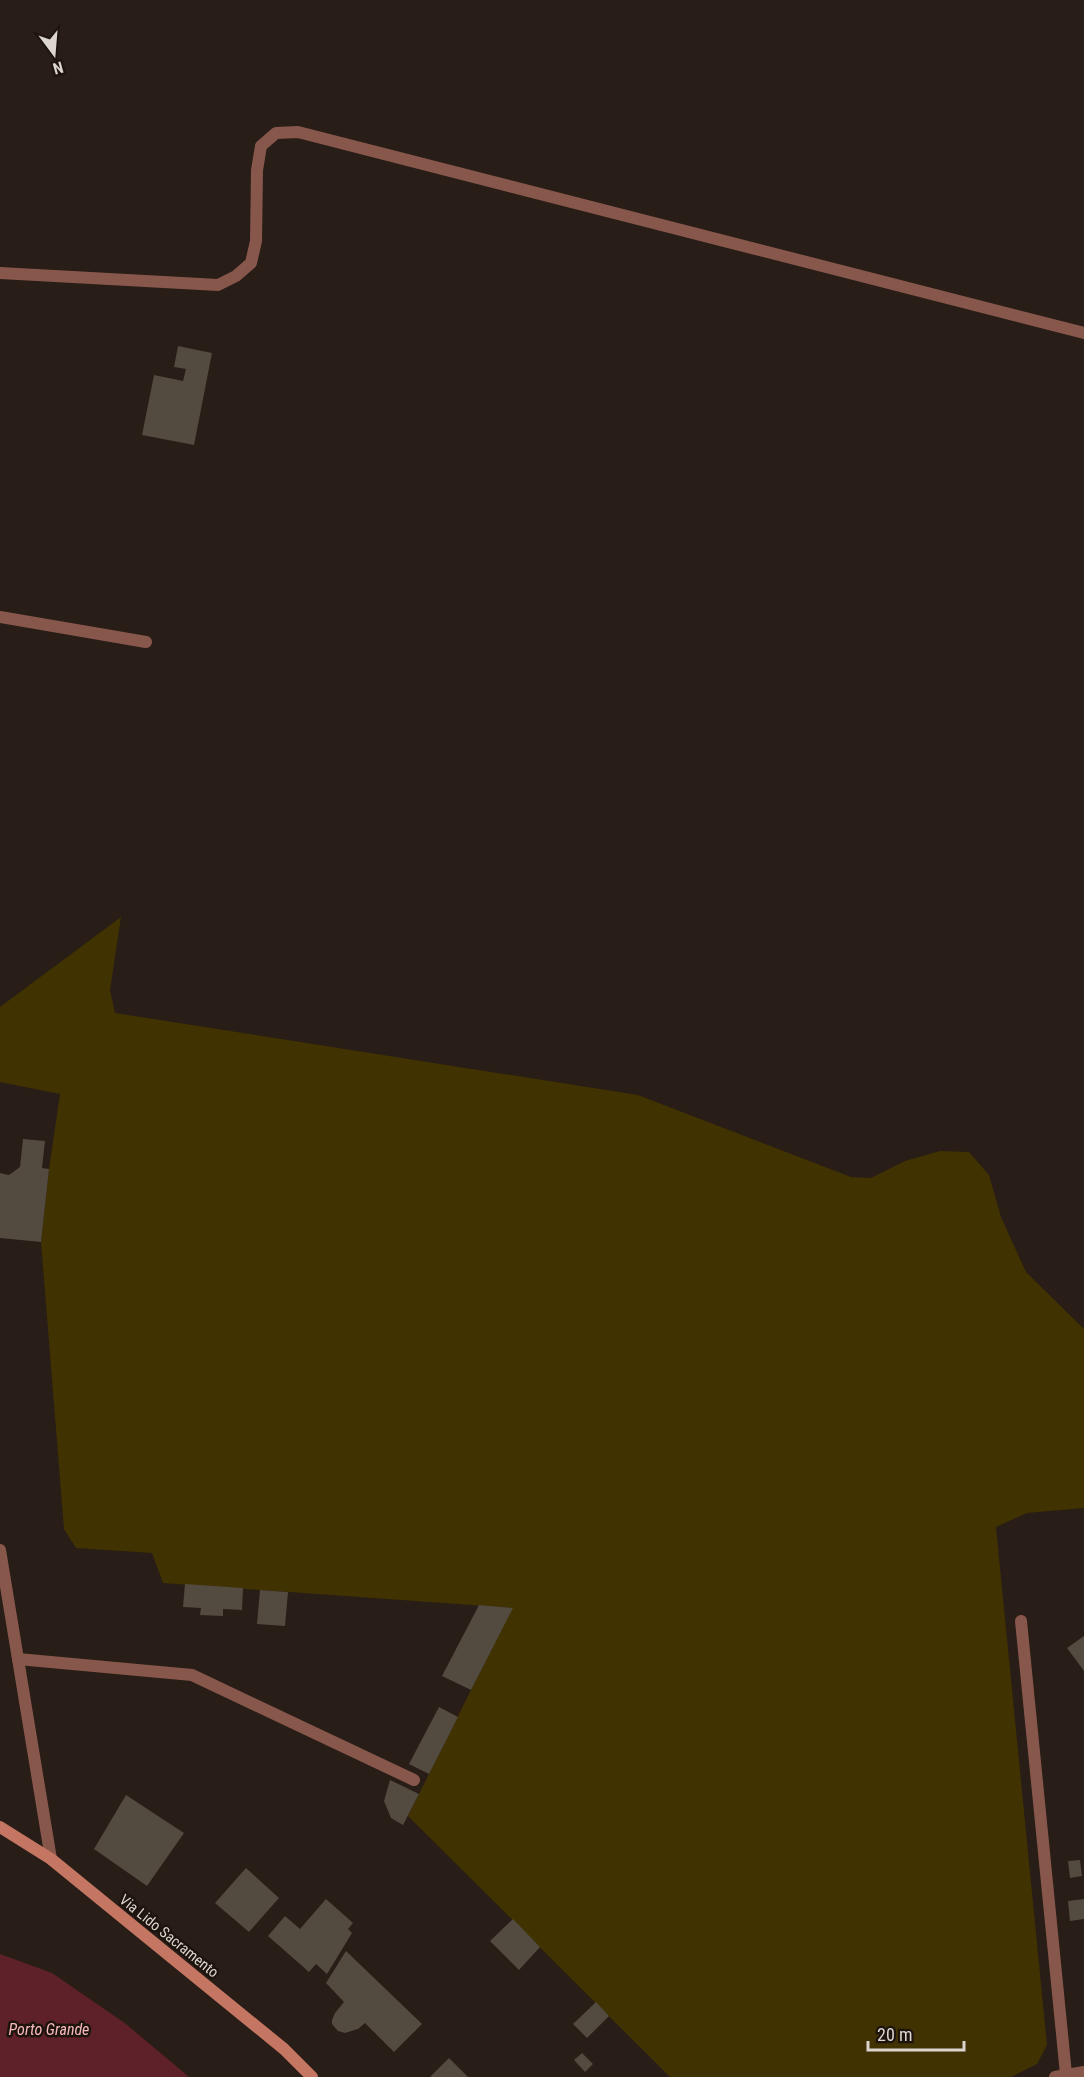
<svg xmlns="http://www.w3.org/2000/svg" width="1084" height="2077" font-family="'Roboto Condensed',sans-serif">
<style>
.green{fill:#403201}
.water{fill:#5f2129}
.building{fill:#534a40}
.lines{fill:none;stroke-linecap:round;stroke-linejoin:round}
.lane{stroke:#88574b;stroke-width:12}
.street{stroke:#88574b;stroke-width:12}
.secondary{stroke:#c47663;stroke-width:12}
.labels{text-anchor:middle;stroke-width:5;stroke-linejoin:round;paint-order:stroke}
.street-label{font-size:15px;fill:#dbd4cf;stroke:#1e140e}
.water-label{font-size:16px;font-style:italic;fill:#f9babd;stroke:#1e140e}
</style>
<rect width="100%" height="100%" fill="#281d17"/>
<path class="green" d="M 121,917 L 110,990 L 115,1013 L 638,1095 L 851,1177 L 871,1178 L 905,1161 L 940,1151 L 969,1152 L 989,1175 L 1001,1217 L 1026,1272 L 1084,1329 L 1084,1508 L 1027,1513 L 996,1527 L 1047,2045 L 1037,2064 L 1011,2077 L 670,2077 L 408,1816 L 512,1608 L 163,1583 L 152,1553 L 76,1548 L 64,1529 L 41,1242 L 49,1169 L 60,1094 L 0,1082 L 0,1007 Z"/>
<path class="water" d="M 0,1954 L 52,1973 L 126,2024 L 189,2077 L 0,2077 Z"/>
<g class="building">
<path d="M 178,346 L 212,353 L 194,445 L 142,435 L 154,375 L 183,381 L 186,369 L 174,367 Z"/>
<path d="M 23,1139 L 45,1141 L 42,1168 L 49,1169 L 41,1242 L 0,1238 L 0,1173 L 9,1175 L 20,1167 Z"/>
<path d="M 185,1584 L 243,1588 L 242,1610 L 223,1609 L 223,1616 L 200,1615 L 201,1608 L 183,1607 Z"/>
<path d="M 260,1590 L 288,1592 L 285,1626 L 257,1624 Z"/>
<path d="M 479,1605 L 513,1608 L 471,1690 L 442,1676 Z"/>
<path d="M 1084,1636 L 1084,1671 L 1067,1648 Z"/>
<path d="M 439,1707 L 458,1717 L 429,1774 L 409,1764 Z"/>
<path d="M 390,1780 L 419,1794 L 403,1825 L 391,1818 L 384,1801 Z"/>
<path d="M 126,1795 L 184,1833 L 147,1886 L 94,1849 Z"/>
<path d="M 1080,1860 L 1082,1876 L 1070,1878 L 1068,1861 Z"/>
<path d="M 246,1868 L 279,1898 L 249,1932 L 215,1903 Z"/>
<path d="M 326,1899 L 353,1923 L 348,1929 L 352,1933 L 327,1974 L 316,1964 L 309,1972 L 268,1936 L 285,1916 L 300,1929 Z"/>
<path d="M 1084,1899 L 1084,1919 L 1070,1921 L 1068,1901 Z"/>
<path d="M 513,1919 L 540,1947 L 519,1970 L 490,1941 Z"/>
<path d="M 346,1951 L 422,2024 L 394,2052 L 365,2023 L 358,2029 L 345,2033 L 338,2031 L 332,2024 L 332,2020 L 335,2013 L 344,2002 L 326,1983 Z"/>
<path d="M 596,2002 L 609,2016 L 587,2038 L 573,2024 Z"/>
<path d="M 582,2053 L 593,2064 L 585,2072 L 574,2060 Z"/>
<path d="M 449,2058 L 468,2077 L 430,2077 Z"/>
</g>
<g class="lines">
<g class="lane">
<path d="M 0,273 L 218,285 L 236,276 L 251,263 L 256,241 L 257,170 L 261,146 L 276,133 L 298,132 L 1084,333"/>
<path d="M 1021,1621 L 1066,2074"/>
<path d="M 1055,2077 L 1084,2072"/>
</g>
<g class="street">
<path d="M 0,617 L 146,642"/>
<path d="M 0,1550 L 51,1859"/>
<path d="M 18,1659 L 192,1675 L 414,1780"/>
</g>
<path class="secondary" d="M 0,1827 L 51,1859 L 284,2049 L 312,2077"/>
</g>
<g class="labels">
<g class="street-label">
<text transform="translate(169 1936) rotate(39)" y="5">Via Lido Sacramento</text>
</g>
<g class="water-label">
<text x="49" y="2035">Porto Grande</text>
</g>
</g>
<g transform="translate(54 54) rotate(164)" stroke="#1e140e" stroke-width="4.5" paint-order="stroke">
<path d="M0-4.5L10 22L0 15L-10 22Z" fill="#dbd4cf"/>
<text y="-9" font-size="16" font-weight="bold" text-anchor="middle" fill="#dbd4cf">N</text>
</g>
<path d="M868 2041v9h96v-9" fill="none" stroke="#dbd4cf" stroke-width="3"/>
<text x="877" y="2041" font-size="18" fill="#dbd4cf" stroke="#1e140e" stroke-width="4.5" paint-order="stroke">20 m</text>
</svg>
